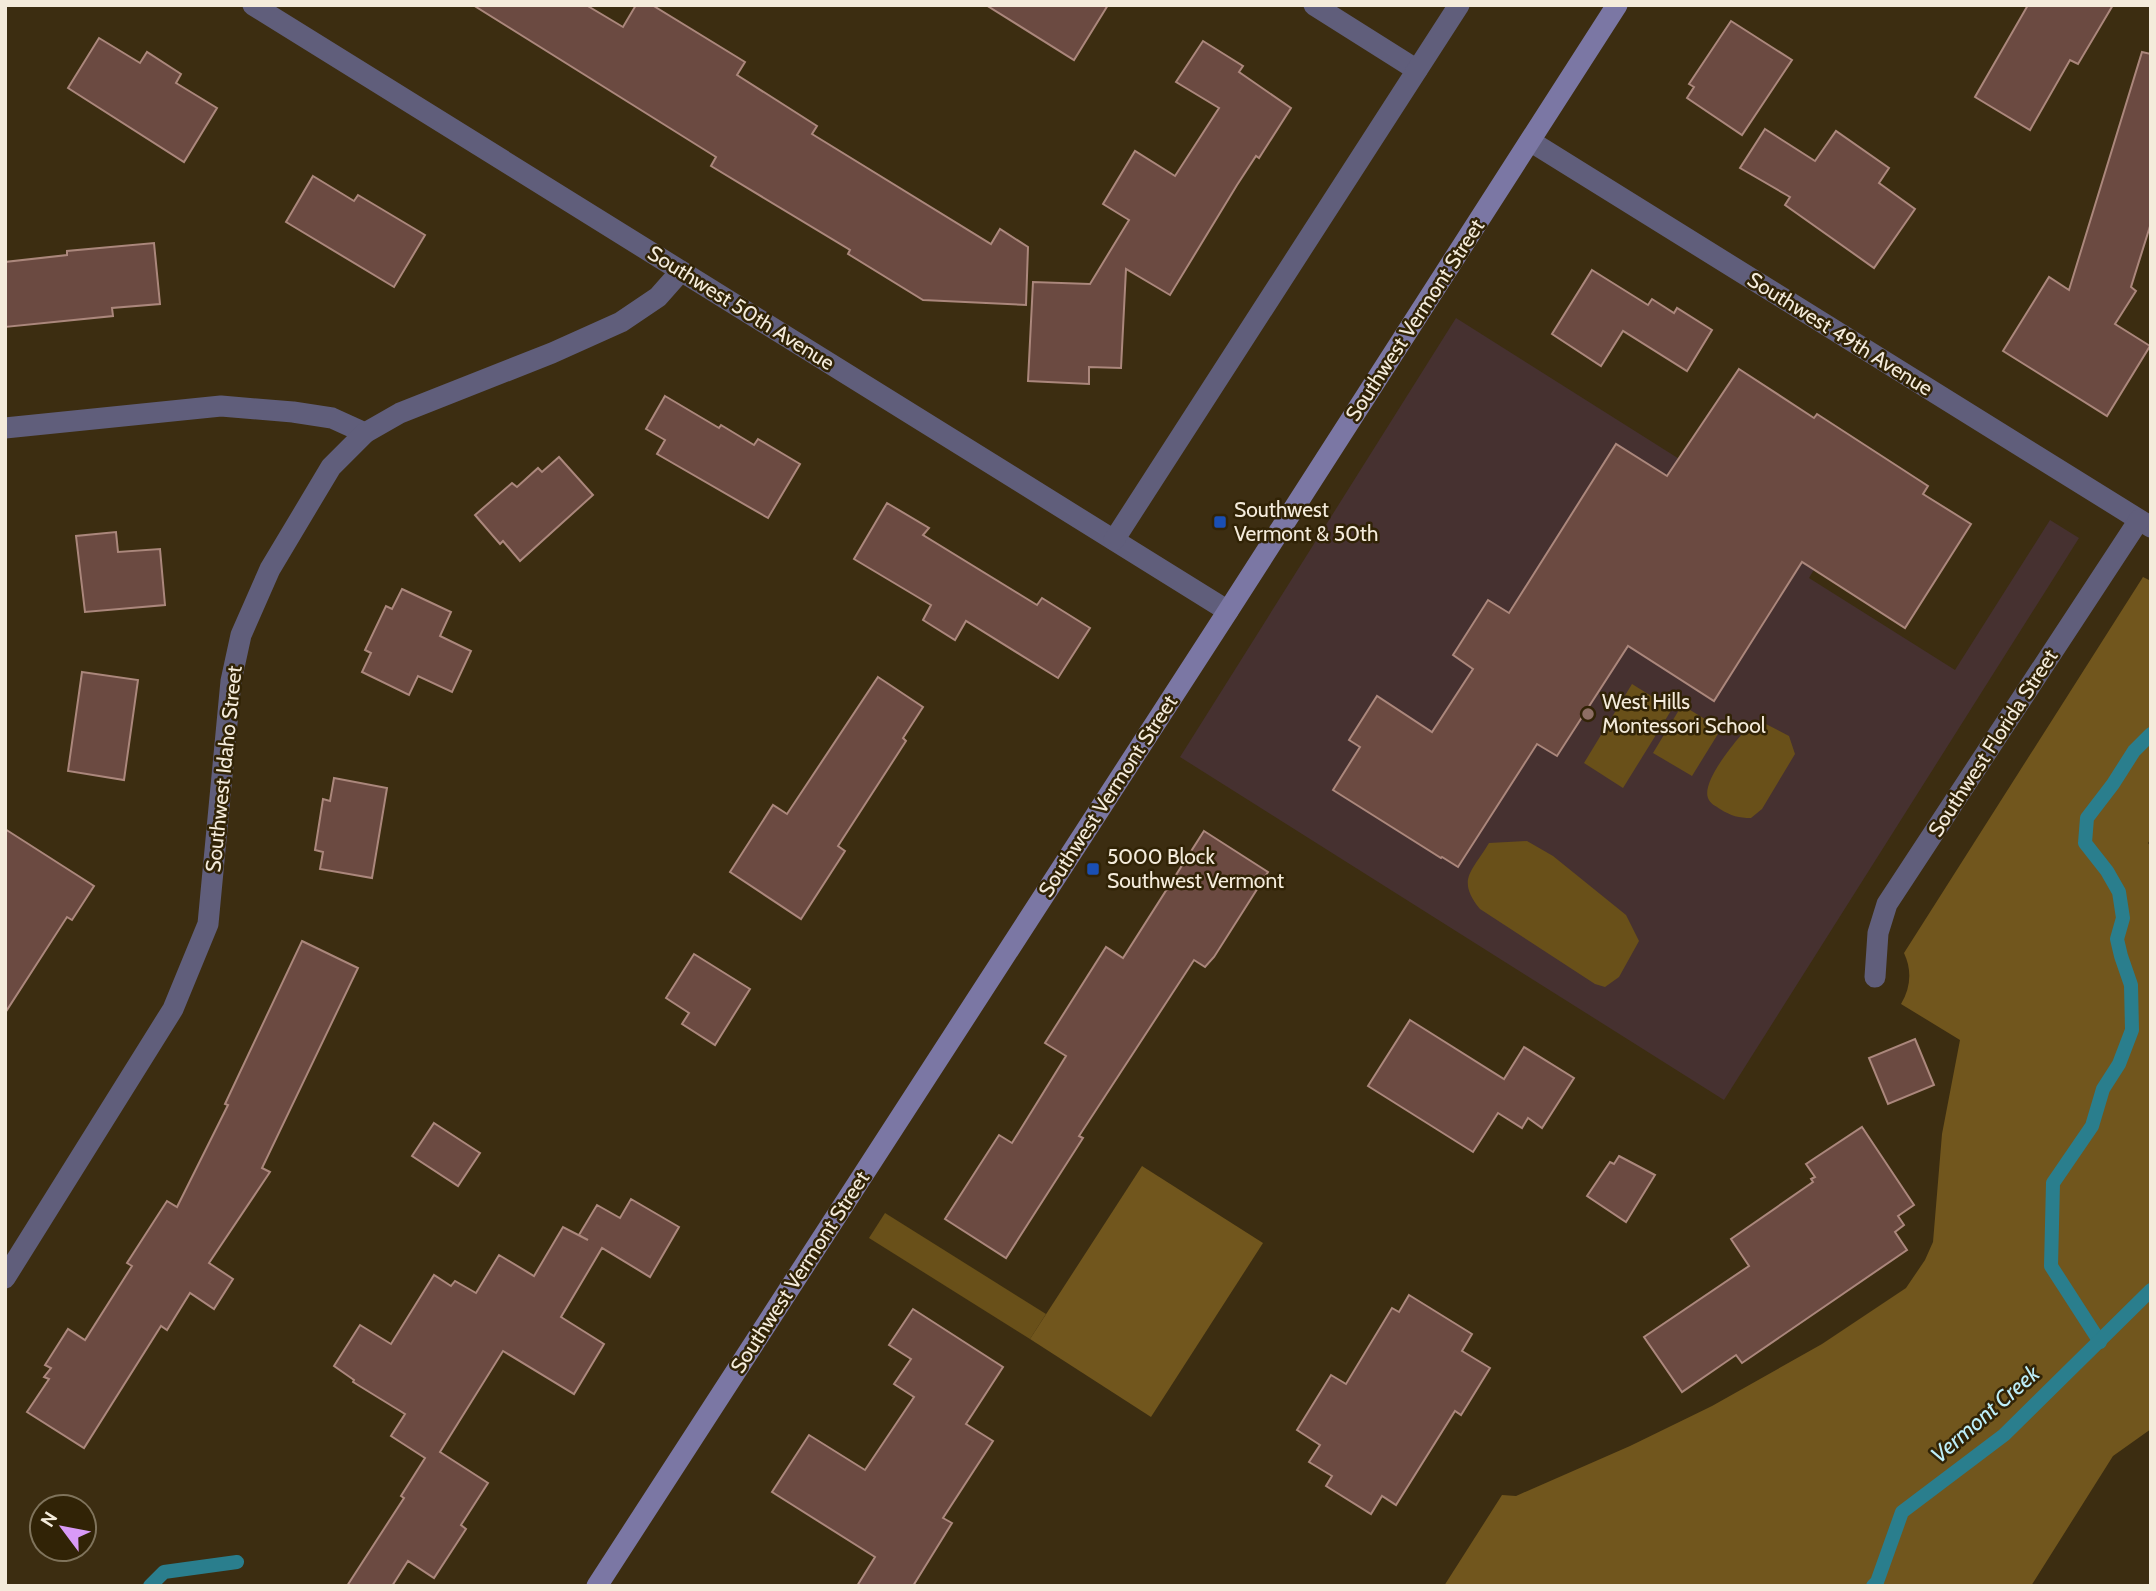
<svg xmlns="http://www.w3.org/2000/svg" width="2156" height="1591" font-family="Cabin,sans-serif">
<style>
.education{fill:#463130}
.green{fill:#695019}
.forest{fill:#71561d}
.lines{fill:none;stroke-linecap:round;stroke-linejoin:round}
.stream{stroke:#2a7e8d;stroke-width:14}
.building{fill:#6b4a41;stroke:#ab877c;stroke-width:2}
.street{stroke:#605e7b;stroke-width:21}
.secondary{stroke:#7b77a4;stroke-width:21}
.transit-dot{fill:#1a4fb4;stroke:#312306;stroke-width:2.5}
.education-dot{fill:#8d6e63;stroke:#312306;stroke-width:2.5}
.labels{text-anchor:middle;stroke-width:5;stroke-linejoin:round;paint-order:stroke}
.street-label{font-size:21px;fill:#f4ebdb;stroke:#312306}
.poi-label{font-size:21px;fill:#f4ebdb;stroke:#312306;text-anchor:start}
.water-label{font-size:23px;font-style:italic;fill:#bdeef9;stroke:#312306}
</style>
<rect width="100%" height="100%" fill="#3c2d11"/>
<path class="education" d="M 1456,318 L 1825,551 L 1809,578 L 1955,670 L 2050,520 L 2079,538 L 1724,1100 L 1180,757 Z"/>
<g class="green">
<path d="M 1632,684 L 1672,709 L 1623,788 L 1584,763 Z"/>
<path d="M 1682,705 L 1721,729 L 1692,776 L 1653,753 Z"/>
<path d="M 1754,721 L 1764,723 L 1789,736 L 1795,754 L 1762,809 L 1751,818 C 1739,818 1731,816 1720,809 C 1716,806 1710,804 1708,798 C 1701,780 1741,734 1754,721 Z"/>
<path d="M 1527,841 L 1553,856 L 1626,915 L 1639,941 L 1619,977 L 1605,987 L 1595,984 L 1480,909 C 1456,879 1472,872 1489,843 Z"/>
<path d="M 885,1213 L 1046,1314 L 1030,1339 L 869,1238 Z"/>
</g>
<g class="forest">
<path d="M 2143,577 L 2151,581 L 2151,839 L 2148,843 L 2151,847 L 2151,1429 L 2113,1456 L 2031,1586 L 1444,1586 L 1502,1495 L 1516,1496 L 1630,1446 L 1712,1406 L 1822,1344 L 1906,1288 L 1925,1260 L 1933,1242 L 1942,1134 L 1960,1040 L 1901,1004 C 1911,987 1912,970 1904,953 Z"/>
<path d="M 1142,1166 L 1263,1243 L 1151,1417 L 1030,1339 Z"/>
</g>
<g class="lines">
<g class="stream">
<path d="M 2100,1342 L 2051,1266 L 2053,1183 L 2092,1126 L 2103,1089 L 2119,1064 L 2132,1030 L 2131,985 L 2121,956 L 2117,939 L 2123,918 L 2119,892 L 2107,871 L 2085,843 L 2087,818 L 2113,784 L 2134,751 L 2151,734"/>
<path d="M 150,1586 L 164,1572 L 237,1562"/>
<path d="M 1873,1586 L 1877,1582 L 1902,1512 L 2004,1435 L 2151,1290"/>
</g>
</g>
<g class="building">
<path d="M 473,5 L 586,5 L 623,27 L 636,5 L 652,5 L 745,62 L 737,75 L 817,126 L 812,134 L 991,244 L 1000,229 L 1028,247 L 1026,305 L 923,300 L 848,254 L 850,250 L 711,166 L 716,157 Z"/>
<path d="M 986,5 L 1108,5 L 1074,60 Z"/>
<path d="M 2028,5 L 2113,5 L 2078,64 L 2070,60 L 2030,130 L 1975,97 Z"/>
<path d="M 1731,21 L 1792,60 L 1742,135 L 1687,98 L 1694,87 L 1689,84 Z"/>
<path d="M 99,38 L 140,63 L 147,52 L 181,74 L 176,83 L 217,108 L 184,162 L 68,88 Z"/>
<path d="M 1203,41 L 1243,66 L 1239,72 L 1291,108 L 1259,158 L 1256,156 L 1237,185 L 1170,295 L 1126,269 L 1121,368 L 1089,367 L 1089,384 L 1028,381 L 1033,282 L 1090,284 L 1129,220 L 1103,204 L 1135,151 L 1175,176 L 1219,108 L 1176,82 Z"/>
<path d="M 2142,52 L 2151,54 L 2151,223 L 2131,287 L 2136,291 L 2115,324 L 2150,346 L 2107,416 L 2003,351 L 2049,277 L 2069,290 Z"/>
<path d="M 1765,129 L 1815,161 L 1836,131 L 1889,168 L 1879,183 L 1915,209 L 1874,268 L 1785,205 L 1790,197 L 1740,168 Z"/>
<path d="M 313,176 L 354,201 L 358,195 L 425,235 L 394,287 L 286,222 Z"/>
<path d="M 154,243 L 160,304 L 112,308 L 113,316 L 5,327 L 5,262 L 67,255 L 67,251 Z"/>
<path d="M 1592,270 L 1648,305 L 1652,299 L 1674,313 L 1677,308 L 1712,330 L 1687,371 L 1623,331 L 1601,366 L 1552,334 Z"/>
<path d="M 1739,369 L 1814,418 L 1817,414 L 1928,486 L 1923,494 L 1971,524 L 1905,628 L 1802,562 L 1714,701 L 1628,646 L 1557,756 L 1537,744 L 1458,867 L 1442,857 L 1441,858 L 1333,790 L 1360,747 L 1349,740 L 1377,696 L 1432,732 L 1473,669 L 1453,655 L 1488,600 L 1509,613 L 1616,444 L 1667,476 Z"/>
<path d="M 665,396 L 719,428 L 721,425 L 754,445 L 758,439 L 800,464 L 768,518 L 657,454 L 665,440 L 646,429 Z"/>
<path d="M 559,457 L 593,495 L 520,561 L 503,541 L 500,544 L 475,515 L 512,483 L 517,487 L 538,468 L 542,472 Z"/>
<path d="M 887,503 L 929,528 L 923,535 L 1037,605 L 1042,598 L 1090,628 L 1058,678 L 966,621 L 955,640 L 923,620 L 931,605 L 854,559 Z"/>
<path d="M 116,532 L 118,552 L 160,549 L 165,605 L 85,612 L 76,536 Z"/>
<path d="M 402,589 L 451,612 L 440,636 L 471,651 L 452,692 L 418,676 L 409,695 L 362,672 L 371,653 L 365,650 L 386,606 L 392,609 Z"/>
<path d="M 82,672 L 138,680 L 124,780 L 68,771 Z"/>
<path d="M 878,677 L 923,707 L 903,738 L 906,741 L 838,846 L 845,851 L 801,919 L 730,872 L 773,805 L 787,814 Z"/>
<path d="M 334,778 L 387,788 L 372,878 L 320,869 L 323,852 L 315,850 L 323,799 L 330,801 Z"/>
<path d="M 5,829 L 94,886 L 72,920 L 67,917 L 5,1013 Z"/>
<path d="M 1204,831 L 1268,872 L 1214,957 L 1205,967 L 1194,960 L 1079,1136 L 1083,1138 L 1006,1258 L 945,1219 L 999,1135 L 1012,1143 L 1066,1056 L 1045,1043 L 1106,947 L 1123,958 Z"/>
<path d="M 302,941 L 358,968 L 262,1168 L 270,1172 L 209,1263 L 233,1279 L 214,1309 L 190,1293 L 167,1330 L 161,1326 L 84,1448 L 27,1412 L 49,1379 L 44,1377 L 51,1368 L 45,1365 L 68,1329 L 85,1340 L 132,1266 L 127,1263 L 167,1201 L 177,1207 L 228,1105 L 225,1104 Z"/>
<path d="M 694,954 L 750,989 L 715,1045 L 682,1024 L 689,1013 L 666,998 Z"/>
<path d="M 1410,1020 L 1504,1079 L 1524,1047 L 1574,1078 L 1542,1128 L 1528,1118 L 1522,1128 L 1498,1113 L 1473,1152 L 1368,1086 Z"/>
<path d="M 1915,1039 L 1934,1085 L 1888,1104 L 1869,1058 Z"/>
<path d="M 434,1123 L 480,1153 L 458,1186 L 412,1156 Z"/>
<path d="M 1862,1127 L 1914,1205 L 1898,1216 L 1904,1225 L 1895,1232 L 1907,1250 L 1742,1363 L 1736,1355 L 1682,1392 L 1644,1337 L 1749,1266 L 1731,1239 L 1813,1182 L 1811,1179 L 1815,1177 L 1806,1164 Z"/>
<path d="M 1619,1156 L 1655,1175 L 1626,1222 L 1587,1196 L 1610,1162 L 1614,1164 Z"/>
<path d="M 631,1199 L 679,1227 L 650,1277 L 602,1248 L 561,1317 L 604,1344 L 574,1394 L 503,1351 L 440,1452 L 488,1483 L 461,1525 L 466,1529 L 434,1578 L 408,1561 L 392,1586 L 347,1586 L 404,1498 L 401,1496 L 425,1458 L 391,1436 L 405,1414 L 353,1382 L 354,1380 L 334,1366 L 360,1325 L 391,1344 L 434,1275 L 451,1286 L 455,1281 L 476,1293 L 499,1255 L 534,1276 L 563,1227 L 588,1240 L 579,1235 L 597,1205 L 620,1218 Z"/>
<path d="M 1409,1295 L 1472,1334 L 1462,1351 L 1490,1368 L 1461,1415 L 1455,1411 L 1396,1505 L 1382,1496 L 1371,1514 L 1326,1486 L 1332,1476 L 1309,1462 L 1320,1445 L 1297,1430 L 1331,1375 L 1346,1384 L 1392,1308 L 1399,1312 Z"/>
<path d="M 913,1309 L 1003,1367 L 966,1424 L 993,1441 L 943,1518 L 952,1523 L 913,1586 L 857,1586 L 875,1557 L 772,1492 L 809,1435 L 865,1470 L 914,1397 L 894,1384 L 911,1359 L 889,1345 Z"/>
</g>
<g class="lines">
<g class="street">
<path d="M 253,5 L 1228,611"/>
<path d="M 1314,5 L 1417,70"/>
<path d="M 1530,141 L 2151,527"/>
<path d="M 5,428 L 221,406 L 293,412 L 332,418 L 365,433"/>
<path d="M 1114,540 L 1459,5"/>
<path d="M 1875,977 L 1878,933 L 1887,904 L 2139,520"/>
<path d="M 5,1278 L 173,1009 L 208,924 L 231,681 L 241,635 L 270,569 L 331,467 L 365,433 L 400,413 L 552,353 L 621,322 L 658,297 L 681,271"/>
</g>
<path class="secondary" d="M 597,1586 L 1228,611 L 1617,5"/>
</g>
<g class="transit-dot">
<rect x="1213" y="515" width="14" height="14" rx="3.5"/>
<rect x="1086" y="862" width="14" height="14" rx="3.5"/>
</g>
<circle class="education-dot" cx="1588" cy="714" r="7"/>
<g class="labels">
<g class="street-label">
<text transform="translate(741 308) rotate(32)" y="7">Southwest 50th Avenue</text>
<text transform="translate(1415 320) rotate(-57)" y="7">Southwest Vermont Street</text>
<text transform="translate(1840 334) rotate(32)" y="7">Southwest 49th Avenue</text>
<text transform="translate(1993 743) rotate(-57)" y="7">Southwest Florida Street</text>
<text transform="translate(224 769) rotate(-84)" y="7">Southwest Idaho Street</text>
<text transform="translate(1108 796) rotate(-57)" y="7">Southwest Vermont Street</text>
<text transform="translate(800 1272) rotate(-57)" y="7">Southwest Vermont Street</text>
</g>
<g class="poi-label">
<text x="1234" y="517">Southwest<tspan x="1234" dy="24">Vermont &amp; 50th</tspan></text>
<text x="1602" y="709">West Hills<tspan x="1602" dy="24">Montessori School</tspan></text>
<text x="1107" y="864">5000 Block<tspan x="1107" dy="24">Southwest Vermont</tspan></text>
</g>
<g class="water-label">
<text transform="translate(1985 1414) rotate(-41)" y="8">Vermont Creek</text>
</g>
</g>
<rect width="2156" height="1591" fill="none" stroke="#f4ebdb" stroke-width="14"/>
<g transform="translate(63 1528) rotate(302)"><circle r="33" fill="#312306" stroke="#7f735b" stroke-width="2"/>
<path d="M0-5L12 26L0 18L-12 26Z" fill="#d99af7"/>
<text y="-10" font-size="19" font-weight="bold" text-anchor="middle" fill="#f4ebdb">N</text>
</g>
</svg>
